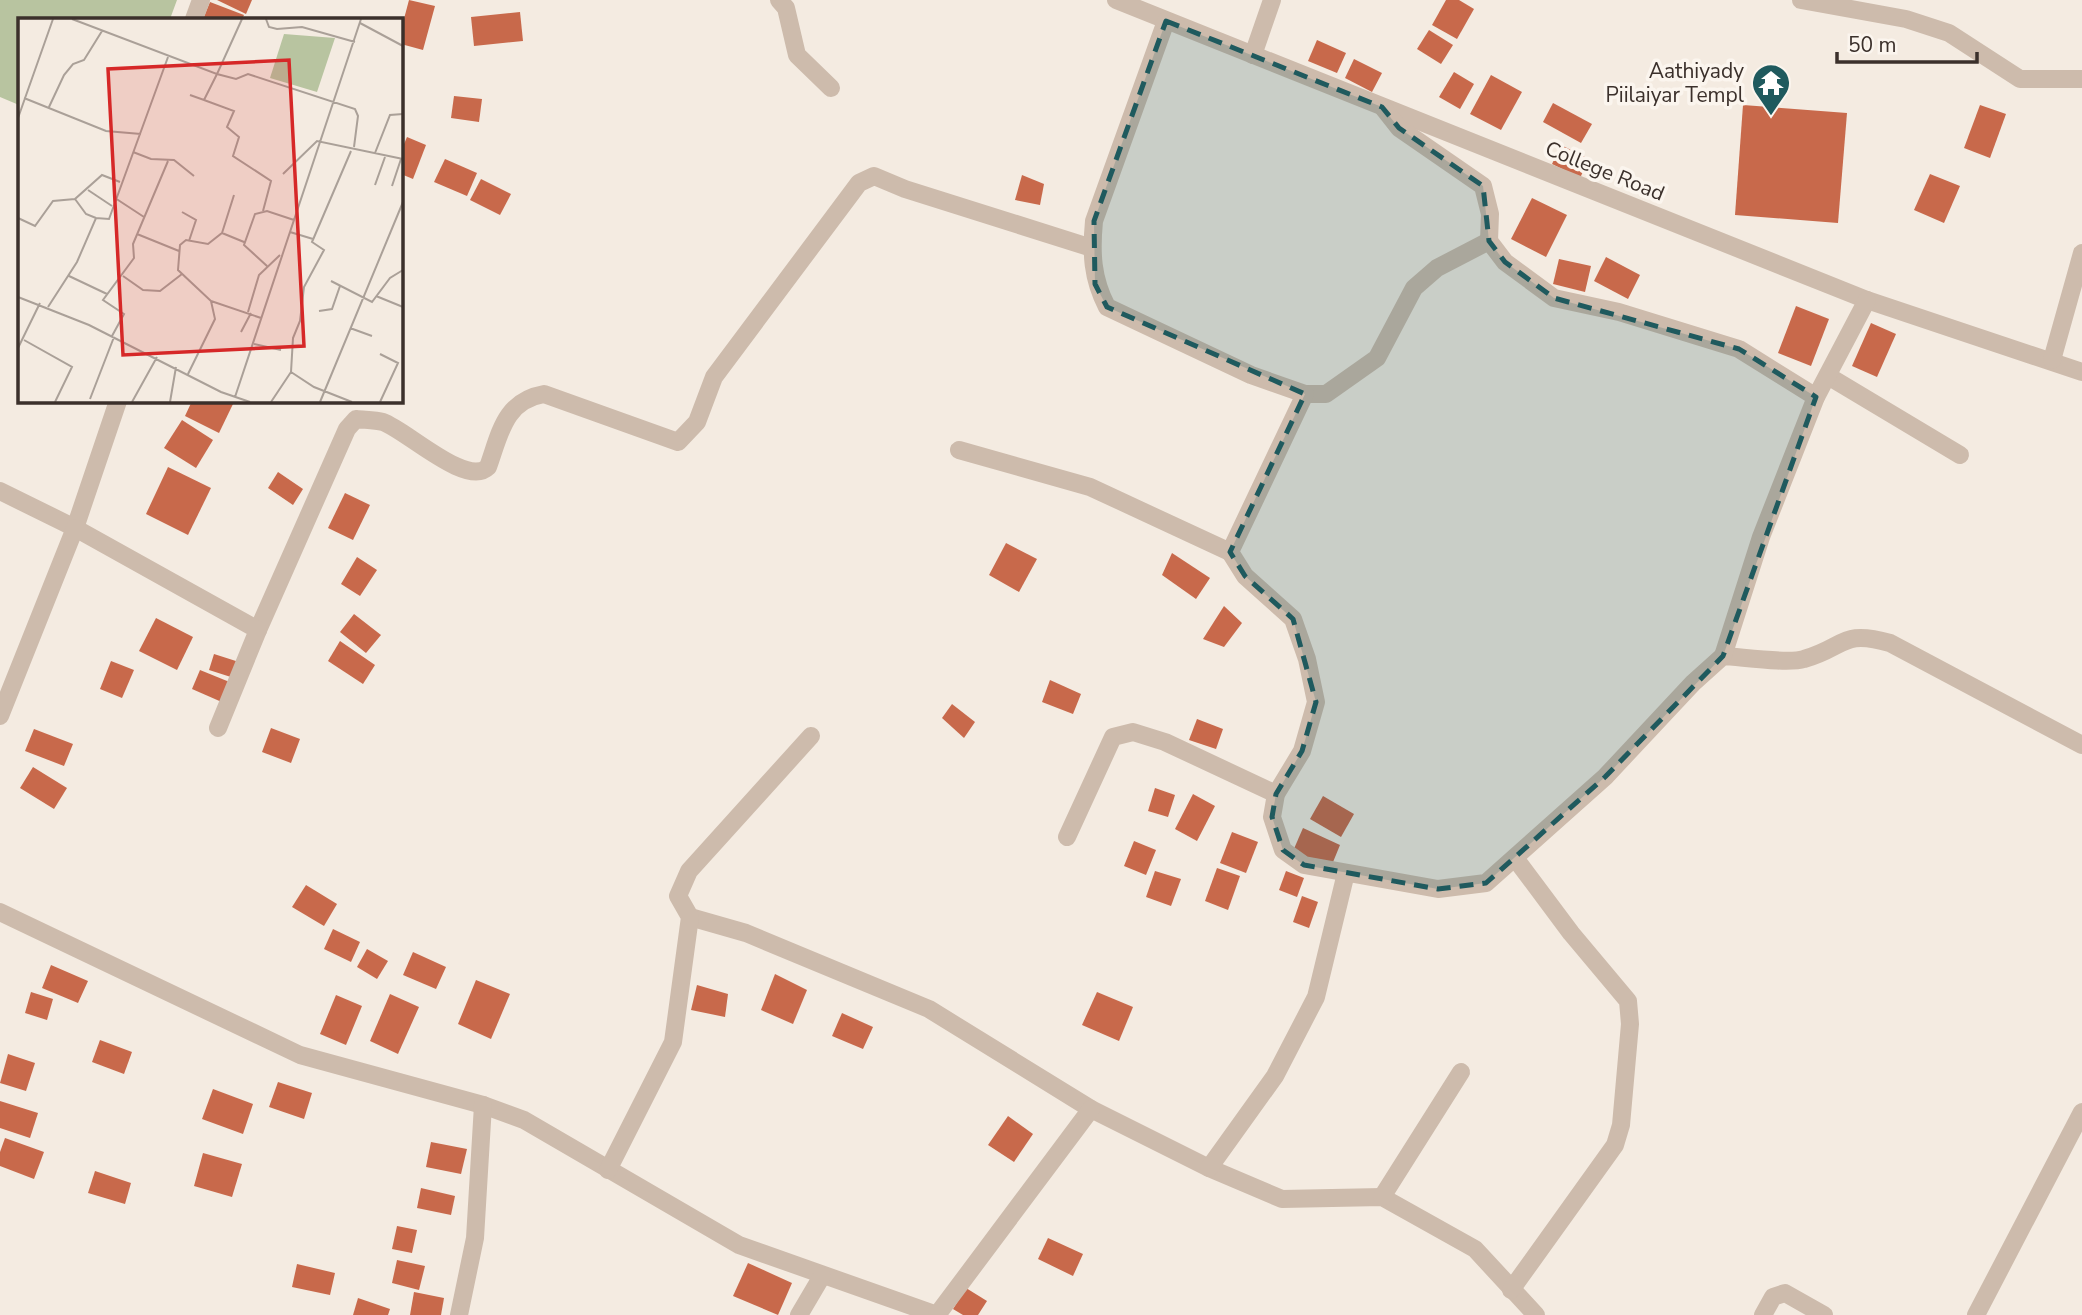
<svg xmlns="http://www.w3.org/2000/svg" width="2082" height="1315" font-family="'Nunito Sans',sans-serif">
<style>
.grass{fill:#b8c4a0}
.building{fill:#c8694b}
.lines{fill:none;stroke-linecap:round;stroke-linejoin:round}
.street{stroke:#cdbbac;stroke-width:18}
.marked{fill:#1f5a5e;fill-opacity:0.2;stroke:#1f5a5e;stroke-width:5;stroke-dasharray:14 9;stroke-linejoin:round}
.labels{text-anchor:middle;stroke-width:7;stroke-linejoin:round;paint-order:stroke}
.poi-label{font-size:21px;fill:#3b302b;stroke:#fbf5ee;text-anchor:end}
.street-label{font-size:21px;fill:#3b302b;stroke:#fbf5ee}
.inset-road{fill:none;stroke:#aaa098;stroke-width:2}
.view{fill:#d62828;fill-opacity:0.15;stroke:#d62828;stroke-width:3.5}
.inset-edge{fill:none;stroke:#3b302b;stroke-width:3.5}
</style>
<rect width="100%" height="100%" fill="#f4ebe1"/>
<path class="grass" d="M 0,0 L 177,0 L 170,19 L 19,19 L 19,105 L 0,97 Z"/>
<g class="building">
<path d="M 217,0 L 252,0 L 246,14 Z"/>
<path d="M 409,0 L 435,6 L 423,50 L 401,44 L 401,30 Z"/>
<path d="M 1446,0 L 1459,0 L 1474,9 L 1457,39 L 1432,25 Z"/>
<path d="M 210,2 L 244,15 L 242,19 L 203,19 Z"/>
<path d="M 520,12 L 523,41 L 474,46 L 471,17 Z"/>
<path d="M 1429,30 L 1453,45 L 1441,64 L 1417,49 Z"/>
<path d="M 1317,40 L 1346,53 L 1337,73 L 1308,61 Z"/>
<path d="M 1354,59 L 1382,73 L 1372,92 L 1345,78 Z"/>
<path d="M 1454,72 L 1474,84 L 1460,109 L 1439,97 Z"/>
<path d="M 1491,75 L 1522,92 L 1501,130 L 1470,114 Z"/>
<path d="M 454,96 L 482,99 L 479,122 L 451,118 Z"/>
<path d="M 1553,103 L 1592,124 L 1581,143 L 1543,122 Z"/>
<path d="M 1743,105 L 1847,113 L 1838,223 L 1735,215 Z"/>
<path d="M 1980,105 L 2006,114 L 1990,158 L 1964,148 Z"/>
<path d="M 407,137 L 426,145 L 413,179 L 401,174 L 401,151 Z"/>
<path d="M 1561,145 L 1589,159 L 1580,178 L 1552,164 Z"/>
<path d="M 445,159 L 477,173 L 467,196 L 434,182 Z"/>
<path d="M 1930,174 L 1960,186 L 1944,223 L 1914,210 Z"/>
<path d="M 1022,175 L 1044,184 L 1040,205 L 1015,200 Z"/>
<path d="M 481,179 L 511,194 L 500,215 L 470,200 Z"/>
<path d="M 1532,198 L 1567,215 L 1546,257 L 1511,239 Z"/>
<path d="M 1606,257 L 1640,275 L 1628,299 L 1594,281 Z"/>
<path d="M 1559,259 L 1591,266 L 1585,292 L 1553,284 Z"/>
<path d="M 1796,306 L 1829,319 L 1811,366 L 1778,353 Z"/>
<path d="M 1871,323 L 1896,334 L 1877,377 L 1852,366 Z"/>
<path d="M 192,401 L 227,401 L 233,404 L 219,433 L 185,416 Z"/>
<path d="M 182,420 L 213,440 L 196,468 L 164,448 Z"/>
<path d="M 168,467 L 211,488 L 188,535 L 146,514 Z"/>
<path d="M 278,472 L 303,489 L 293,505 L 268,488 Z"/>
<path d="M 345,493 L 370,505 L 353,540 L 328,528 Z"/>
<path d="M 1006,543 L 1037,559 L 1019,592 L 989,575 Z"/>
<path d="M 1172,553 L 1210,578 L 1196,599 L 1162,575 Z"/>
<path d="M 357,557 L 377,570 L 360,596 L 341,584 Z"/>
<path d="M 1224,606 L 1242,623 L 1224,647 L 1203,639 Z"/>
<path d="M 354,614 L 381,635 L 366,653 L 340,632 Z"/>
<path d="M 156,618 L 193,637 L 177,670 L 139,651 Z"/>
<path d="M 340,641 L 375,665 L 363,684 L 328,661 Z"/>
<path d="M 214,654 L 239,662 L 234,678 L 209,670 Z"/>
<path d="M 111,661 L 134,670 L 122,698 L 100,689 Z"/>
<path d="M 200,670 L 232,683 L 224,703 L 192,689 Z"/>
<path d="M 1050,680 L 1081,694 L 1073,714 L 1042,702 Z"/>
<path d="M 952,704 L 975,722 L 964,738 L 942,718 Z"/>
<path d="M 1197,719 L 1223,729 L 1216,749 L 1189,740 Z"/>
<path d="M 271,728 L 300,739 L 291,763 L 262,752 Z"/>
<path d="M 34,729 L 73,744 L 64,766 L 25,751 Z"/>
<path d="M 33,767 L 67,788 L 54,809 L 20,788 Z"/>
<path d="M 1155,788 L 1175,795 L 1168,817 L 1148,811 Z"/>
<path d="M 1193,794 L 1215,806 L 1197,841 L 1175,829 Z"/>
<path d="M 1323,796 L 1354,814 L 1341,837 L 1310,819 Z"/>
<path d="M 1303,828 L 1340,845 L 1331,867 L 1293,851 Z"/>
<path d="M 1232,832 L 1258,842 L 1246,873 L 1220,863 Z"/>
<path d="M 1134,841 L 1156,850 L 1146,875 L 1124,866 Z"/>
<path d="M 1217,868 L 1240,876 L 1228,910 L 1205,901 Z"/>
<path d="M 1155,871 L 1181,879 L 1171,906 L 1146,897 Z"/>
<path d="M 1286,871 L 1304,878 L 1297,897 L 1279,890 Z"/>
<path d="M 306,885 L 337,904 L 324,926 L 292,907 Z"/>
<path d="M 1302,896 L 1318,902 L 1309,928 L 1293,922 Z"/>
<path d="M 333,929 L 360,942 L 351,962 L 324,949 Z"/>
<path d="M 367,949 L 388,961 L 377,979 L 357,967 Z"/>
<path d="M 413,952 L 446,967 L 436,989 L 403,975 Z"/>
<path d="M 51,965 L 88,981 L 78,1003 L 42,988 Z"/>
<path d="M 775,974 L 807,990 L 793,1024 L 761,1010 Z"/>
<path d="M 476,980 L 510,994 L 491,1039 L 458,1024 Z"/>
<path d="M 697,985 L 728,994 L 725,1017 L 691,1010 Z"/>
<path d="M 31,992 L 53,999 L 47,1020 L 25,1013 Z"/>
<path d="M 1097,992 L 1133,1007 L 1119,1041 L 1082,1025 Z"/>
<path d="M 390,994 L 419,1007 L 398,1054 L 370,1041 Z"/>
<path d="M 336,995 L 362,1006 L 346,1045 L 320,1034 Z"/>
<path d="M 842,1013 L 873,1027 L 863,1049 L 832,1036 Z"/>
<path d="M 100,1040 L 132,1052 L 124,1074 L 92,1062 Z"/>
<path d="M 8,1054 L 35,1063 L 26,1091 L 0,1083 Z"/>
<path d="M 278,1082 L 312,1093 L 304,1119 L 269,1107 Z"/>
<path d="M 213,1089 L 253,1104 L 243,1134 L 202,1119 Z"/>
<path d="M 0,1101 L 38,1113 L 30,1138 L 0,1128 Z"/>
<path d="M 1008,1116 L 1033,1134 L 1014,1162 L 988,1145 Z"/>
<path d="M 5,1138 L 44,1152 L 34,1179 L 0,1166 L 0,1152 Z"/>
<path d="M 431,1142 L 467,1149 L 461,1174 L 426,1167 Z"/>
<path d="M 203,1153 L 242,1164 L 232,1197 L 194,1186 Z"/>
<path d="M 95,1171 L 131,1183 L 125,1204 L 88,1193 Z"/>
<path d="M 421,1188 L 455,1196 L 451,1215 L 417,1208 Z"/>
<path d="M 397,1226 L 417,1230 L 412,1253 L 392,1249 Z"/>
<path d="M 1048,1238 L 1083,1254 L 1073,1276 L 1038,1259 Z"/>
<path d="M 397,1260 L 425,1266 L 419,1290 L 392,1283 Z"/>
<path d="M 748,1263 L 792,1283 L 778,1315 L 733,1296 Z"/>
<path d="M 297,1264 L 335,1273 L 330,1295 L 292,1287 Z"/>
<path d="M 966,1288 L 987,1301 L 978,1315 L 963,1315 L 953,1309 Z"/>
<path d="M 414,1292 L 444,1298 L 441,1315 L 410,1315 Z"/>
<path d="M 358,1298 L 390,1309 L 388,1315 L 353,1315 Z"/>
</g>
<g class="lines">
<g class="street">
<path d="M 779,0 L 786,8 L 797,55 L 831,88"/>
<path d="M 1116,0 L 1867,300 L 2082,372"/>
<path d="M 1801,0 L 1906,19 L 1949,33 L 2020,79 L 2082,79"/>
<path d="M 194,19 L 201,0"/>
<path d="M 1166,21 L 1094,221 C 1091,253 1092,278 1107,307 L 1251,375 L 1305,394 L 1326,394 L 1377,358 L 1414,288 L 1437,268 L 1489,241"/>
<path d="M 1253,55 L 1272,0"/>
<path d="M 1384,109 L 1399,128 L 1483,186 L 1490,214 L 1489,241 L 1505,262 L 1554,298 L 1619,312 L 1739,349 L 1816,397"/>
<path d="M 2052,360 L 2082,253"/>
<path d="M 1828,376 L 1960,455"/>
<path d="M 1305,394 L 1230,552 L 1245,576 L 1293,619 L 1307,659 L 1316,702 L 1302,751 L 1276,794 L 1272,817 L 1283,850 L 1304,865 L 1438,889 L 1486,883 L 1605,777 L 1693,683 L 1723,656 C 1742,657 1788,664 1804,659 C 1846,647 1841,629 1890,643 L 2082,745"/>
<path d="M 959,450 L 1090,487 L 1230,552"/>
<path d="M 0,491 L 75,528 L 118,401"/>
<path d="M 258,630 L 347,429 L 356,419 C 364,420 375,420 383,422 C 406,430 467,488 488,467 C 500,434 504,401 544,394 L 678,442 L 697,422 L 714,377 L 859,183 L 874,176 L 905,189 L 1092,248"/>
<path d="M 1723,656 L 1761,537 L 1816,397 L 1867,300"/>
<path d="M 0,716 L 75,528 L 258,630 L 218,728"/>
<path d="M 1067,837 L 1113,737 L 1133,732 L 1165,742 L 1276,794"/>
<path d="M 0,912 L 300,1055 L 483,1105 L 524,1120 L 739,1245 L 937,1315"/>
<path d="M 690,917 L 746,933 L 929,1009 L 1091,1109 L 1209,1168 L 1282,1199 L 1382,1197 L 1475,1249 L 1536,1315"/>
<path d="M 1209,1168 L 1275,1076 L 1316,997 L 1346,873"/>
<path d="M 608,1170 L 673,1042 L 690,917 L 678,896 L 689,871 L 811,736"/>
<path d="M 1382,1197 L 1461,1072"/>
<path d="M 1511,1290 L 1615,1145 L 1621,1125 L 1630,1024 L 1628,1001 L 1571,933 L 1515,858"/>
<path d="M 459,1315 L 475,1238 L 483,1105"/>
<path d="M 799,1315 L 822,1276"/>
<path d="M 937,1315 L 1091,1109"/>
<path d="M 1763,1315 L 1773,1297 L 1785,1293 L 1824,1315"/>
<path d="M 1976,1315 L 2082,1112"/>
</g>
</g>
<path class="marked" d="M 1166,21 L 1382,107 L 1399,128 L 1483,186 L 1489,241 L 1505,262 L 1554,298 L 1739,349 L 1816,397 L 1723,656 L 1605,777 L 1486,883 L 1438,889 L 1304,865 L 1283,850 L 1272,817 L 1276,794 L 1302,751 L 1316,702 L 1293,619 L 1245,576 L 1230,552 L 1305,394 L 1107,307 L 1095,284 L 1094,221 Z"/>
<defs>
<symbol id="temple-pin" viewBox="-11 -11 22 30"><path d="M0 17L-7.5 6A9.5 9.5 0 1 1 7.5 6Z" fill="#1f5a5e" stroke="#fbf5ee"/><path d="M0-6L5-2H3V0L6.5 2.5H4V6H1.5V3h-3V6H-4V2.5H-6.5L-3 0V-2H-5Z" fill="#fff"/></symbol>
</defs>
<g fill-rule="evenodd">
<use href="#temple-pin" x="1749" y="61" width="44" height="60"/>
</g>
<g class="labels">
<g class="poi-label">
<text x="1744" y="78">Aathiyady<tspan x="1744" dy="24">Piilaiyar Templ</tspan></text>
</g>
<g class="street-label">
<text transform="translate(1605 171) rotate(22)" y="7">College Road</text>
</g>
</g>
<g transform="translate(18 18)">
<rect width="385" height="385" fill="#f4ebe1"/>
<path d="M 266,16 L 317,20 L 299,74 L 252,60 Z" fill="#b8c4a0"/>
<path class="inset-road" d="M 54,1 L 199,56 L 186,82 L 172,77M 224,1 L 199,56 L 218,61 L 230,56 L 337,91 L 340,98 L 336,129M 248,1 L 251,9 L 259,11 L 284,9 L 337,24M 342,5 L 385,28M 6,80 L 88,113 L 123,116M 186,82 L 216,93 L 209,109 L 221,119 L 215,138 L 253,163 L 245,193M 31,89 L 46,57 L 55,46 L 66,42 L 84,13M 0,100 L 35,1M 115,134 L 133,141 L 156,142 L 176,158M 357,135 L 372,97 L 385,96M 265,156 L 299,123 L 385,141M 357,167 L 367,139M 374,168 L 383,141M 70,172 L 94,188M 97,180 L 126,199M 164,194 L 178,202 L 171,223M 0,200 L 17,208 L 35,183 L 57,181M 78,200 L 68,196 L 57,181 L 84,157 L 102,164M 272,214 L 295,221M 204,215 L 216,177M 119,216 L 161,233M 249,248 L 226,227 L 237,196 L 249,193 L 276,202M 51,258 L 89,276M 105,258 L 125,272 L 142,273 L 164,256M 313,263 L 354,284 L 372,260 L 385,252M 358,278 L 385,289M 0,279 L 71,307 L 203,374 L 232,384M 193,283 L 243,300M 30,289 L 59,244 L 78,200 L 91,201 L 150,39M 301,293 L 314,291 L 322,268M 230,294 L 241,257 L 262,237M 332,310 L 354,318M 223,314 L 233,295M 94,318 L 106,296 L 85,282 L 116,240 L 115,226 L 150,143M 6,322 L 54,349 L 37,384M 236,326 L 263,332M 0,330 L 22,285M 273,354 L 296,369 L 334,384M 170,356 L 197,301 L 193,283 L 160,252 L 162,227 L 168,222 L 190,226 L 204,215 L 226,224M 217,379 L 343,1M 72,381 L 96,319M 114,384 L 139,339M 152,384 L 158,349M 253,384 L 273,354 L 275,320 L 282,303 L 286,269 L 306,232 L 294,224 L 333,133M 302,384 L 385,184M 362,384 L 380,345 L 362,336"/>
<path class="view" d="M 271,42 L 286,328 L 105,337 L 90,51 Z"/>
<rect width="385" height="385" class="inset-edge"/>
</g>
<path d="M1837 52v10h140v-10" fill="none" stroke="#3b302b" stroke-width="3.5"/>
<text x="1848" y="52" font-size="21" fill="#3b302b" stroke="#fbf5ee" stroke-width="5" paint-order="stroke">50 m</text>
</svg>
